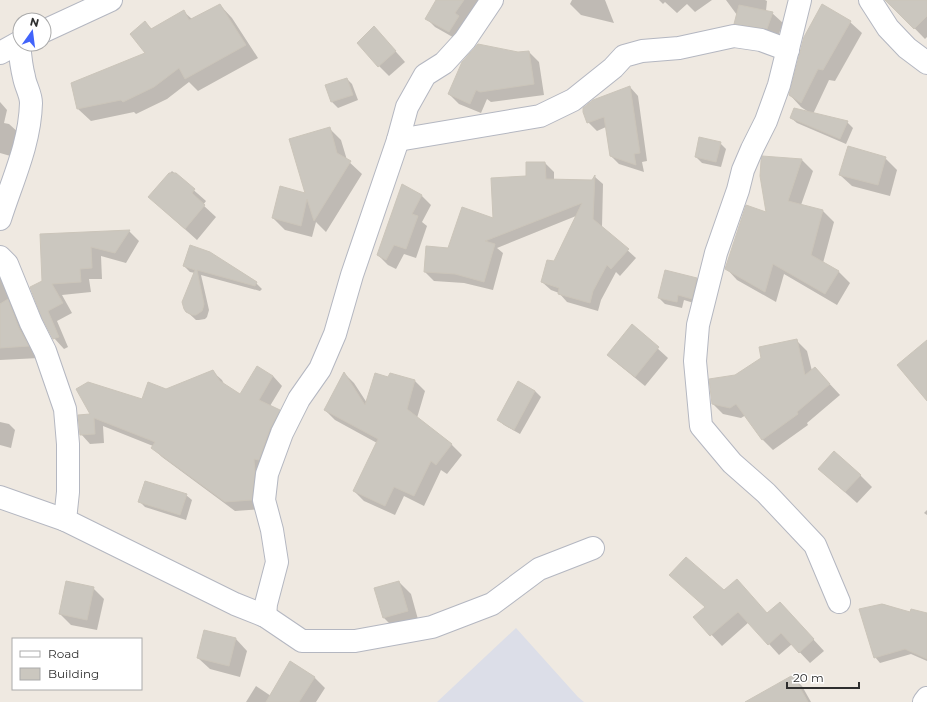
<svg xmlns="http://www.w3.org/2000/svg" width="927" height="702" font-family="Montserrat,sans-serif">
<style>
.airport{fill:#dcdee8}
.shadow{fill:#0003}
.building{fill:#cbc7bf;stroke:#cbc5ba}
.lines{fill:none;stroke-linecap:round;stroke-linejoin:round}
.minor-casing{stroke:#b4b7c1;stroke-width:24}
.minor{stroke:#fff;stroke-width:22}
</style>
<rect width="100%" height="100%" fill="#efe9e1"/>
<path class="airport" d="M 516,628 L 578,697 L 584,702 L 437,702 Z"/>
<g class="shadow">
<path d="M 437,0 L 492,0 L 458,40 L 435,27 L 427,19 Z"/>
<path d="M 572,0 L 605,0 L 614,23 L 581,15 L 570,4 Z"/>
<path d="M 659,0 L 712,0 L 695,12 L 687,4 L 677,13 L 665,2 L 663,4 Z"/>
<path d="M 726,0 L 765,0 L 767,1 L 766,11 L 772,13 L 783,23 L 777,39 L 745,34 L 735,23 L 737,15 Z"/>
<path d="M 893,0 L 927,0 L 927,37 L 925,39 L 890,3 Z"/>
<path d="M 220,5 L 232,18 L 258,58 L 198,91 L 189,82 L 167,99 L 136,114 L 134,112 L 91,121 L 78,109 L 147,53 L 145,23 L 152,29 L 184,12 L 192,19 Z"/>
<path d="M 850,22 L 862,33 L 835,81 L 829,80 L 813,114 L 847,122 L 853,128 L 846,144 L 797,123 L 791,118 L 810,113 L 801,107 L 790,95 Z"/>
<path d="M 383,37 L 405,62 L 389,76 L 379,66 Z"/>
<path d="M 529,52 L 539,62 L 544,95 L 491,102 L 487,99 L 481,113 L 459,104 L 449,94 L 518,53 Z"/>
<path d="M 347,79 L 352,84 L 358,100 L 338,108 L 332,102 L 326,86 Z"/>
<path d="M 630,87 L 638,96 L 647,161 L 642,162 L 644,172 L 619,164 L 610,155 L 606,127 L 597,131 L 588,122 Z"/>
<path d="M 0,102 L 7,110 L 4,123 L 9,124 L 20,134 L 14,157 L 0,153 Z"/>
<path d="M 329,128 L 341,140 L 347,160 L 362,174 L 326,232 L 316,222 L 312,237 L 285,230 L 273,218 L 307,194 Z"/>
<path d="M 720,143 L 726,149 L 721,167 L 702,163 L 696,157 Z"/>
<path d="M 885,158 L 897,170 L 890,196 L 852,186 L 840,175 Z"/>
<path d="M 802,160 L 813,171 L 801,205 L 823,211 L 834,222 L 823,263 L 839,272 L 850,283 L 837,305 L 784,274 L 776,302 L 737,280 L 726,268 L 767,213 Z"/>
<path d="M 545,163 L 554,172 L 554,180 L 593,181 L 595,177 L 603,184 L 602,227 L 636,258 L 620,276 L 616,272 L 601,300 L 598,311 L 567,302 L 559,293 L 551,290 L 542,282 L 554,263 L 576,216 L 497,248 L 503,253 L 493,290 L 464,283 L 434,281 L 425,272 L 449,249 L 494,219 L 527,177 Z"/>
<path d="M 172,171 L 206,201 L 203,205 L 216,217 L 197,240 L 149,197 Z"/>
<path d="M 402,185 L 422,196 L 431,205 L 422,222 L 427,226 L 416,258 L 404,254 L 396,269 L 388,265 L 378,255 Z"/>
<path d="M 129,231 L 139,241 L 126,263 L 101,256 L 102,279 L 89,279 L 91,292 L 62,295 L 72,313 L 57,321 L 68,347 L 64,349 L 54,338 L 43,317 L 43,281 L 41,235 Z"/>
<path d="M 184,266 L 256,283 L 262,289 L 260,291 L 201,275 L 209,310 L 207,317 L 205,319 L 199,320 L 196,320 L 184,309 L 195,273 L 190,272 Z"/>
<path d="M 0,276 L 8,284 L 39,358 L 0,360 Z"/>
<path d="M 696,279 L 702,285 L 697,304 L 684,300 L 682,308 L 665,304 L 659,298 Z"/>
<path d="M 632,325 L 668,358 L 645,386 L 618,364 L 609,355 Z"/>
<path d="M 796,340 L 807,351 L 812,371 L 815,368 L 840,395 L 807,423 L 808,425 L 773,450 L 762,439 L 746,415 L 741,418 L 723,414 L 712,403 L 735,376 Z"/>
<path d="M 212,371 L 222,380 L 225,386 L 241,395 L 273,376 L 282,386 L 270,406 L 279,411 L 288,420 L 261,509 L 235,511 L 162,457 L 152,447 L 153,446 L 103,426 L 104,443 L 90,444 L 81,434 L 92,415 L 143,401 L 166,390 Z"/>
<path d="M 344,373 L 354,383 L 367,403 L 389,378 L 390,374 L 415,381 L 425,391 L 417,418 L 452,445 L 462,455 L 447,474 L 441,470 L 424,506 L 404,496 L 395,515 L 364,501 L 354,491 L 377,443 L 335,420 L 325,410 Z"/>
<path d="M 518,383 L 535,391 L 541,397 L 520,434 L 504,425 L 498,420 Z"/>
<path d="M 0,422 L 9,424 L 15,430 L 11,448 L 0,445 Z"/>
<path d="M 819,469 L 860,475 L 872,487 L 857,503 Z"/>
<path d="M 186,495 L 192,500 L 186,520 L 145,507 L 140,502 Z"/>
<path d="M 927,510 L 927,515 L 924,513 Z"/>
<path d="M 399,582 L 411,594 L 419,623 L 395,629 L 384,618 L 375,588 Z"/>
<path d="M 93,588 L 104,599 L 97,630 L 71,625 L 60,614 Z"/>
<path d="M 724,592 L 768,614 L 780,603 L 824,651 L 810,663 L 792,644 L 779,655 L 749,622 L 722,646 L 695,617 Z"/>
<path d="M 883,604 L 927,619 L 927,661 L 911,654 L 880,663 L 875,657 L 860,610 Z"/>
<path d="M 236,639 L 247,651 L 240,677 L 210,669 L 198,658 Z"/>
<path d="M 291,662 L 315,678 L 325,688 L 316,702 L 246,702 L 256,686 L 271,696 Z"/>
<path d="M 793,677 L 802,686 L 811,702 L 754,702 Z"/>
</g>
<g class="building">
<path d="M 436,0 L 464,0 L 455,13 L 459,16 L 449,32 L 425,19 Z"/>
<path d="M 885,0 L 927,0 L 927,16 L 914,29 Z"/>
<path d="M 220,4 L 246,45 L 185,79 L 179,68 L 154,87 L 123,102 L 121,100 L 77,109 L 71,83 L 145,53 L 130,34 L 145,21 L 151,29 L 184,10 L 189,20 Z"/>
<path d="M 822,4 L 851,21 L 823,70 L 818,69 L 801,103 L 789,95 L 804,37 Z"/>
<path d="M 739,5 L 773,12 L 767,29 L 734,24 Z"/>
<path d="M 374,26 L 396,51 L 378,67 L 357,43 Z"/>
<path d="M 478,44 L 518,52 L 529,51 L 534,84 L 480,92 L 476,90 L 470,104 L 448,94 L 462,62 Z"/>
<path d="M 347,78 L 353,95 L 331,102 L 325,85 Z"/>
<path d="M 630,86 L 640,153 L 634,154 L 636,165 L 610,156 L 604,117 L 587,123 L 583,112 L 583,108 L 593,100 Z"/>
<path d="M 794,108 L 848,121 L 840,139 L 790,118 Z"/>
<path d="M 330,127 L 337,153 L 351,161 L 314,221 L 307,199 L 301,226 L 272,218 L 280,186 L 305,193 L 289,139 Z"/>
<path d="M 699,137 L 721,142 L 716,162 L 695,157 Z"/>
<path d="M 848,146 L 886,157 L 878,185 L 839,175 Z"/>
<path d="M 762,156 L 802,159 L 788,201 L 823,210 L 811,255 L 839,271 L 825,294 L 773,264 L 765,292 L 725,269 L 746,205 L 766,212 L 760,176 L 761,161 Z"/>
<path d="M 526,162 L 545,162 L 546,179 L 592,180 L 595,175 L 593,219 L 629,249 L 611,269 L 607,265 L 593,291 L 590,303 L 558,294 L 559,288 L 541,282 L 547,260 L 554,261 L 582,203 L 485,241 L 495,244 L 484,282 L 455,274 L 424,272 L 426,246 L 448,248 L 462,207 L 493,218 L 491,178 L 526,176 Z"/>
<path d="M 169,173 L 176,173 L 195,189 L 192,193 L 205,205 L 185,229 L 148,197 Z"/>
<path d="M 402,184 L 422,195 L 412,214 L 418,216 L 406,249 L 394,245 L 386,260 L 377,255 Z"/>
<path d="M 130,230 L 115,253 L 91,247 L 92,268 L 80,269 L 81,282 L 52,284 L 63,303 L 48,311 L 59,337 L 53,339 L 42,318 L 30,287 L 42,281 L 40,234 Z"/>
<path d="M 190,245 L 210,252 L 257,282 L 255,286 L 197,270 L 204,304 L 203,308 L 202,311 L 196,315 L 192,315 L 186,312 L 184,309 L 182,302 L 195,270 L 183,266 Z"/>
<path d="M 665,270 L 697,278 L 692,299 L 678,295 L 677,302 L 658,298 Z"/>
<path d="M 8,299 L 19,328 L 29,346 L 0,348 L 0,304 Z"/>
<path d="M 632,324 L 659,347 L 635,377 L 607,355 Z"/>
<path d="M 797,339 L 805,375 L 815,367 L 830,384 L 797,412 L 798,414 L 762,440 L 736,404 L 730,408 L 712,404 L 709,379 L 735,375 L 761,358 L 759,347 Z"/>
<path d="M 927,340 L 927,401 L 897,365 Z"/>
<path d="M 257,366 L 273,376 L 259,400 L 280,410 L 270,429 L 259,460 L 254,459 L 255,472 L 252,500 L 225,502 L 151,448 L 155,442 L 94,418 L 95,434 L 80,435 L 78,415 L 90,414 L 76,389 L 88,382 L 142,399 L 148,382 L 166,389 L 213,370 L 220,381 L 240,394 Z"/>
<path d="M 344,372 L 365,405 L 375,373 L 388,377 L 390,373 L 415,380 L 407,409 L 452,444 L 436,465 L 431,461 L 414,496 L 394,487 L 385,506 L 353,491 L 378,439 L 324,410 Z"/>
<path d="M 518,381 L 535,391 L 514,430 L 497,420 Z"/>
<path d="M 834,451 L 861,475 L 845,492 L 818,469 Z"/>
<path d="M 145,481 L 187,494 L 180,515 L 138,502 Z"/>
<path d="M 686,557 L 724,590 L 737,579 L 767,613 L 780,602 L 814,639 L 799,653 L 781,633 L 768,645 L 738,612 L 710,636 L 693,617 L 705,607 L 669,575 Z"/>
<path d="M 66,581 L 94,587 L 87,620 L 59,614 Z"/>
<path d="M 399,581 L 408,611 L 383,618 L 374,588 Z"/>
<path d="M 882,604 L 910,612 L 911,609 L 927,613 L 927,659 L 905,649 L 874,658 L 859,609 Z"/>
<path d="M 204,630 L 236,638 L 229,666 L 197,658 Z"/>
<path d="M 290,661 L 315,677 L 299,702 L 266,702 Z"/>
<path d="M 793,675 L 808,702 L 745,702 Z"/>
</g>
<g class="lines">
<defs>
<g id="minor">
<path d="M 800,0 L 779,85 L 766,121 L 752,149 L 743,170 L 738,190 L 716,253 L 698,325 L 695,361 L 701,426 L 732,463 L 766,493 L 815,545 L 839,602"/>
<path d="M 870,0 L 888,28 L 907,48 L 927,63"/>
<path d="M 44,31 L 111,0"/>
<path d="M 0,53 L 20,42"/>
<path d="M 398,140 L 540,116 L 573,100 L 613,68 L 624,56 L 642,51 L 679,48 L 734,36 L 761,40 L 788,50"/>
<path d="M 0,219 C 12,181 30,144 31,103 C 31,94 25,85 24,77 C 21,66 20,54 19,43"/>
<path d="M 0,257 L 7,264 L 31,323 L 45,351 L 65,409 L 68,444 L 68,492 L 65,520"/>
<path d="M 0,497 L 65,520 L 235,604 L 265,616 L 302,641 L 355,641 L 432,627 L 492,604 L 539,569 L 593,548"/>
<path d="M 265,616 L 266,604 L 277,562 L 272,530 L 264,500 L 267,474 L 282,433 L 299,399 L 320,369 L 335,334 L 352,275 L 398,140 L 407,107 L 425,75 L 444,63 L 465,40 L 492,0"/>
<path d="M 924,702 L 927,698"/>
</g>
</defs>
<use href="#minor" class="minor-casing"/>
<use href="#minor" class="minor"/>
</g>
<rect x="12" y="638" width="130" height="52" fill="#ffffff" stroke="#ababab"/>
<rect x="20" y="651" width="20" height="6" fill="#ffffff" stroke="#ababab"/>
<text x="48" y="658" font-size="12" fill="#2e2e2e">Road</text>
<rect x="20" y="668" width="20" height="12" fill="#cbc7bf" stroke="#ababab"/>
<text x="48" y="678" font-size="12" fill="#2e2e2e">Building</text>
<g transform="translate(32 32) rotate(14)"><circle r="19" fill="#ffffff" stroke="#ababab"/>
<path d="M0-3L7 15L0 10L-7 15Z" fill="#4264fb"/>
<text y="-6" font-size="11" font-weight="bold" text-anchor="middle" fill="#2e2e2e">N</text>
</g>
<path d="M787 682v6h72v-6" fill="none" stroke="#2e2e2e" stroke-width="2"/>
<text x="793" y="682" font-size="12" fill="#2e2e2e" stroke="#ffffff" stroke-width="3" paint-order="stroke">20 m</text>
</svg>
